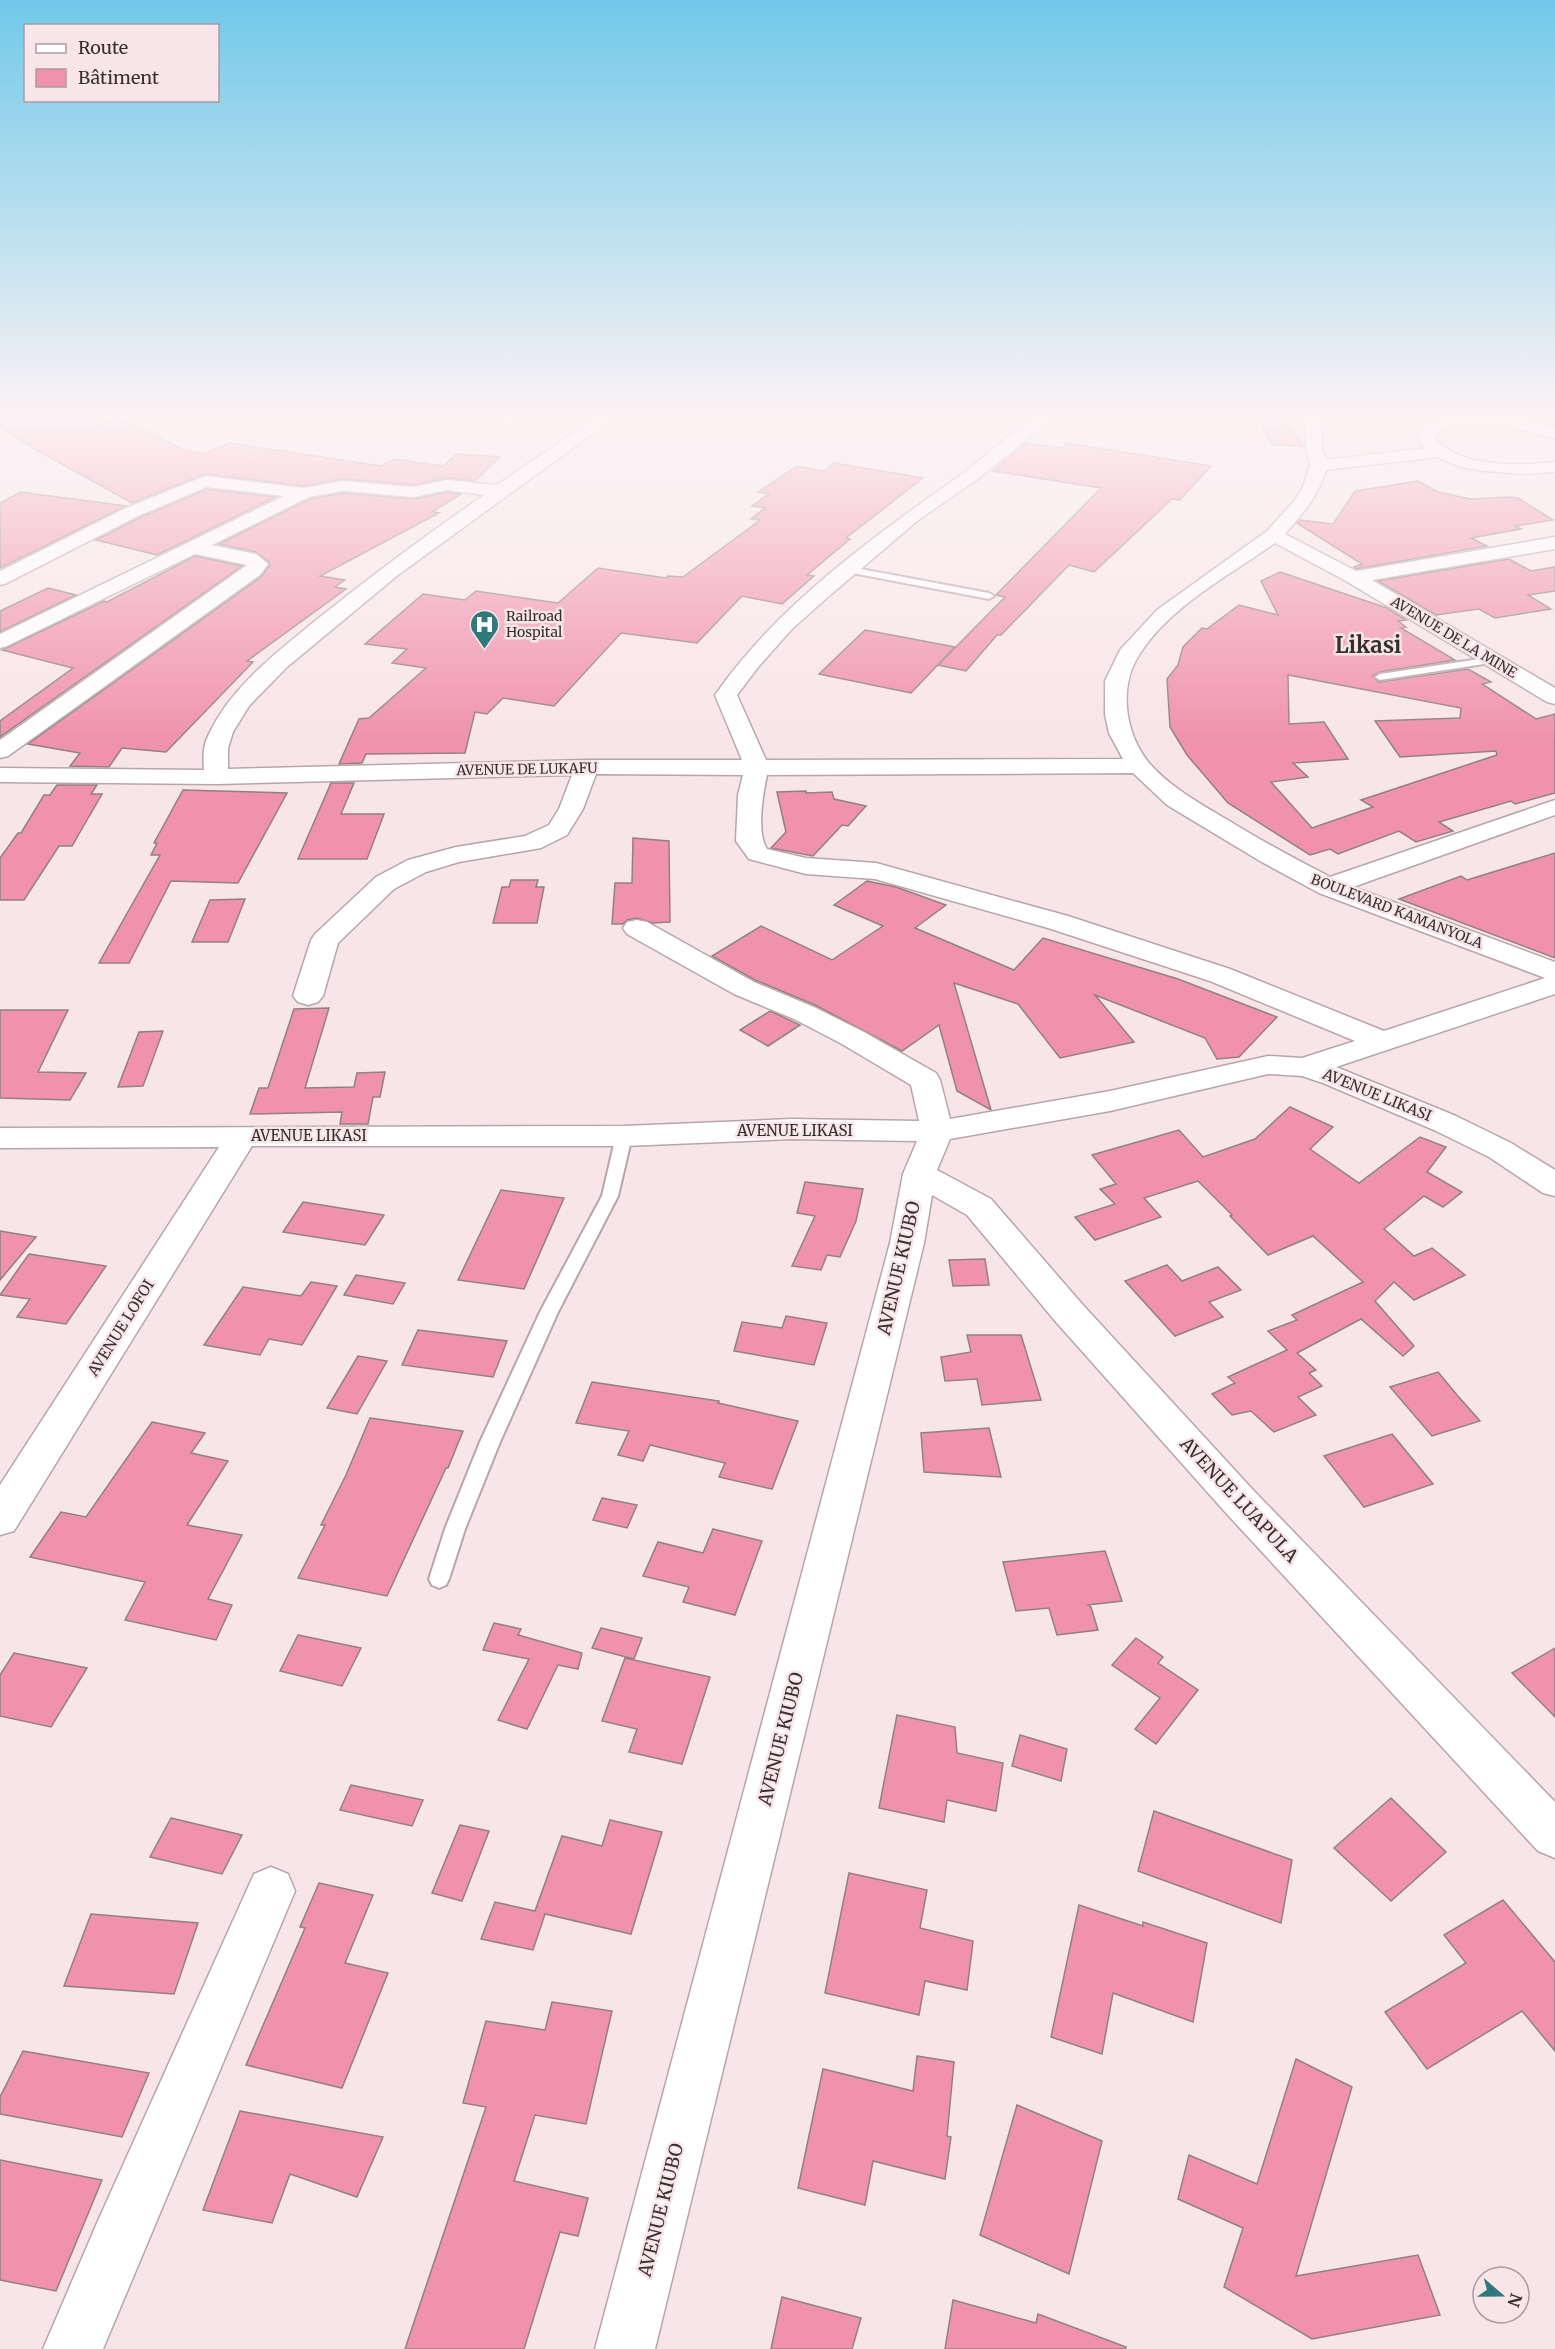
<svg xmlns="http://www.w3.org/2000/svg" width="1555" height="2349" font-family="Merriweather,serif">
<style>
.building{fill:#f092ac;stroke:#918084;stroke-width:1.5;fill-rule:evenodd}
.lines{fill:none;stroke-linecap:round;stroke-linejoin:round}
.lane-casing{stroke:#b7a6a9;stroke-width:4}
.street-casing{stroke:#b7a6a9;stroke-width:3}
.lane{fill:#fff;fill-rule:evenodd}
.street{fill:#fff;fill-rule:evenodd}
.labels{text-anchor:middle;stroke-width:5;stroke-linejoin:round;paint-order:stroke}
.far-poi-label{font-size:14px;fill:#362f30;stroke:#f8e5e9;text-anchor:start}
.far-street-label{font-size:14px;fill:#362f30;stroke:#f8e5e9}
.street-label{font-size:15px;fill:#362f30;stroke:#f8e5e9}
.near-street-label{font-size:18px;fill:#362f30;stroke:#f8e5e9}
.far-town-label{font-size:22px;font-weight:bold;fill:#362f30;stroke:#f8e5e9}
</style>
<rect width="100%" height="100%" fill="#f8e5e9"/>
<g class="building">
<path d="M 0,413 L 100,413 L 101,424 L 121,419 L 184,450 L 204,454 L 230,443 L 381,466 L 394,459 L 443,466 L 457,454 L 500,457 L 475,481 L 447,478 L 414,485 L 343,479 L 304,486 L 205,474 L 132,503 L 33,448 L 0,426 Z"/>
<path d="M 1261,413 L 1279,413 L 1304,446 L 1273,445 L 1262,428 Z"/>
<path d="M 1026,443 L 1061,448 L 1067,443 L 1211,466 L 1180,500 L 1172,499 L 1094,572 L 1069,565 L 1001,635 L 997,635 L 966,671 L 938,665 L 1005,597 L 996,595 L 1101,488 L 993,471 Z"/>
<path d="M 834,463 L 923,478 L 846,538 L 850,539 L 807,575 L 814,576 L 782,604 L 742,596 L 697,643 L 621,633 L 554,706 L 503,698 L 487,714 L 475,712 L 465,753 L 366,754 L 362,763 L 339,764 L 359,719 L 369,718 L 426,668 L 392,663 L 407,649 L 365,644 L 423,594 L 465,600 L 476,591 L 558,603 L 598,568 L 666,578 L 668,576 L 683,577 L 760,520 L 751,519 L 765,508 L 752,506 L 769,494 L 758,492 L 797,466 L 824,471 Z"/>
<path d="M 1418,481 L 1438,492 L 1470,499 L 1508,497 L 1518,498 L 1553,520 L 1515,526 L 1521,529 L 1471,538 L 1487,546 L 1356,569 L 1354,567 L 1362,564 L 1297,523 L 1300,520 L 1333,524 L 1355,491 Z"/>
<path d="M 207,489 L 276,497 L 157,555 L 96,540 L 139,518 Z"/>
<path d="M 20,492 L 126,506 L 0,568 L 0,503 Z"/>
<path d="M 447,492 L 461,494 L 432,512 L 439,513 L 320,576 L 345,580 L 335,587 L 346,589 L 247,661 L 253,662 L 166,752 L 122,748 L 109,767 L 70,766 L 80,753 L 28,744 L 261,577 L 270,565 L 269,562 L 256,552 L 219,544 L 310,499 L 343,493 L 414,499 Z"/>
<path d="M 195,556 L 242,566 L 0,737 L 0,721 L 73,668 L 2,650 L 104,601 L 107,602 Z"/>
<path d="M 1509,559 L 1531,571 L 1555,567 L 1555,591 L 1528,595 L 1551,609 L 1495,618 L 1479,609 L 1436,615 L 1378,581 Z"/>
<path d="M 1280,572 L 1387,608 L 1406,620 L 1398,621 L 1406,627 L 1401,628 L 1455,660 L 1380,672 L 1373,676 L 1379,682 L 1468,669 L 1491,682 L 1482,684 L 1536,719 L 1555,714 L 1555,793 L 1515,804 L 1511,801 L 1439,822 L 1453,831 L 1416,842 L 1399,831 L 1338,854 L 1330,849 L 1310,855 L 1228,803 L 1187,755 L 1170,727 L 1167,679 L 1178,665 L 1183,647 L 1202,628 L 1207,629 L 1239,605 L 1278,615 L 1261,581 ZM 1288,675 L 1461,708 L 1460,718 L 1375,721 L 1400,757 L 1496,751 L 1497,755 L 1361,800 L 1373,807 L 1312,828 L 1271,782 L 1308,777 L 1293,763 L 1348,759 L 1324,722 L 1289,724 Z"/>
<path d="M 48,588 L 76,595 L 0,632 L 0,611 Z"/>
<path d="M 865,630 L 955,647 L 911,693 L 819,674 Z"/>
<path d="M 331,783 L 354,783 L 341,814 L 384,814 L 367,859 L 298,859 Z"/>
<path d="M 57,785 L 97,785 L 91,794 L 102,794 L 72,846 L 59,846 L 24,900 L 0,900 L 0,858 L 18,833 L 21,833 L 44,795 L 50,795 Z"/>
<path d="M 183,790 L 287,793 L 238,883 L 171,881 L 129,963 L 99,963 L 160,855 L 151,855 L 157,843 L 154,843 Z"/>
<path d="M 806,791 L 806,793 L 832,792 L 834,799 L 866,806 L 848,826 L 842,825 L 813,856 L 771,848 L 786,832 L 777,792 Z"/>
<path d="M 633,838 L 669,841 L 670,922 L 653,923 L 637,918 L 627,920 L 623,924 L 612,924 L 615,883 L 632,883 Z"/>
<path d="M 1555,853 L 1555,958 L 1399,899 L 1461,876 L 1467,880 Z"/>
<path d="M 511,880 L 538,880 L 536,887 L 544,887 L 537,923 L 493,923 L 502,887 L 509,887 Z"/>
<path d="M 867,881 L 896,887 L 946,905 L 915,928 L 1014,970 L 1043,938 L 1178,979 L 1277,1017 L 1239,1057 L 1217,1059 L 1205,1038 L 1095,995 L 1134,1042 L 1060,1058 L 1018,1004 L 954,983 L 991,1110 L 957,1091 L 939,1025 L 902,1051 L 815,1005 L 755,980 L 712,956 L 761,926 L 832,960 L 883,926 L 834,905 Z"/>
<path d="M 245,899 L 228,942 L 192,942 L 210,900 Z"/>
<path d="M 329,1008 L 305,1088 L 354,1087 L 357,1073 L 385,1072 L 380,1097 L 373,1097 L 368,1124 L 340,1124 L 342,1112 L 250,1114 L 259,1088 L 268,1088 L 294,1009 Z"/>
<path d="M 0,1010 L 68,1010 L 38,1072 L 86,1073 L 70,1100 L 0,1098 Z"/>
<path d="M 770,1011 L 800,1025 L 768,1046 L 740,1030 Z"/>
<path d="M 163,1031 L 143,1086 L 118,1087 L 139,1032 Z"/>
<path d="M 1290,1107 L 1333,1127 L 1310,1149 L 1359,1183 L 1420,1137 L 1446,1147 L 1427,1172 L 1462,1192 L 1443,1207 L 1424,1196 L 1384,1229 L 1414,1256 L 1432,1248 L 1465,1275 L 1414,1300 L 1394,1282 L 1375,1301 L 1414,1346 L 1403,1356 L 1361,1319 L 1297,1353 L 1316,1370 L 1309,1373 L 1322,1386 L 1298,1397 L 1316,1415 L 1274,1432 L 1251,1411 L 1232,1415 L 1212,1394 L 1235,1383 L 1228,1377 L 1287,1350 L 1268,1331 L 1297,1320 L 1292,1315 L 1363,1282 L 1313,1236 L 1268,1255 L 1230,1216 L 1232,1215 L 1198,1181 L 1144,1198 L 1161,1217 L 1095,1240 L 1075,1217 L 1115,1204 L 1100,1189 L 1116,1184 L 1092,1155 L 1179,1130 L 1203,1157 L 1255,1139 Z"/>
<path d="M 805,1182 L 863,1189 L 856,1221 L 840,1257 L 827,1255 L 821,1270 L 792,1266 L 815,1216 L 797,1213 Z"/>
<path d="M 501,1190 L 564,1198 L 524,1289 L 458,1280 Z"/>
<path d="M 303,1202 L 384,1215 L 365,1245 L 283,1232 Z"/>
<path d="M 0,1231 L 36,1237 L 0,1280 Z"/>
<path d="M 29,1254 L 106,1266 L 66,1324 L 17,1317 L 30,1299 L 0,1295 Z"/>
<path d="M 985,1259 L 989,1285 L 953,1286 L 949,1260 Z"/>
<path d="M 1167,1265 L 1182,1281 L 1218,1267 L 1241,1290 L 1209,1302 L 1223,1317 L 1175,1336 L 1125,1281 Z"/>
<path d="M 356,1275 L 405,1283 L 393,1304 L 344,1295 Z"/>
<path d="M 311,1282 L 337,1286 L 302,1345 L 269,1339 L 260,1355 L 204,1345 L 243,1287 L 301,1296 Z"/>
<path d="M 786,1316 L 827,1323 L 814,1365 L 734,1351 L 742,1322 L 782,1328 Z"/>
<path d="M 418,1330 L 507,1341 L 493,1377 L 402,1365 Z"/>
<path d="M 967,1335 L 1021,1335 L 1041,1400 L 982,1405 L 977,1379 L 945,1381 L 941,1357 L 971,1352 Z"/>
<path d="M 358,1356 L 387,1361 L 357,1414 L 327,1408 Z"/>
<path d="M 1438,1372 L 1457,1395 L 1480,1421 L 1432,1436 L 1390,1387 Z"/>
<path d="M 592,1382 L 719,1401 L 718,1403 L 798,1421 L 772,1489 L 719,1477 L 725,1463 L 650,1445 L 643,1461 L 618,1455 L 629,1431 L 576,1423 Z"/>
<path d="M 370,1418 L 463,1431 L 448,1468 L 446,1468 L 387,1596 L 298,1578 L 325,1525 L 321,1525 L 346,1475 Z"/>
<path d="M 152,1422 L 205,1433 L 191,1453 L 228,1461 L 187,1525 L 242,1535 L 208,1599 L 232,1605 L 216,1640 L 125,1620 L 145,1582 L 30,1557 L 61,1512 L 86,1517 Z"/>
<path d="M 989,1428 L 1001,1477 L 924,1472 L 921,1433 Z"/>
<path d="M 1392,1434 L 1433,1484 L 1364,1507 L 1324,1456 Z"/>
<path d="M 602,1498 L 637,1505 L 627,1528 L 593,1520 Z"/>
<path d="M 713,1529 L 762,1541 L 735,1615 L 683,1602 L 689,1587 L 643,1576 L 658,1542 L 703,1553 Z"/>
<path d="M 1105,1551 L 1122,1601 L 1088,1605 L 1091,1607 L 1098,1630 L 1057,1635 L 1049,1608 L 1016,1611 L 1003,1562 Z"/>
<path d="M 494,1623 L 521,1629 L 518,1635 L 582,1653 L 578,1669 L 558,1665 L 527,1729 L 498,1720 L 529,1659 L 483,1650 Z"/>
<path d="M 601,1628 L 642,1638 L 634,1659 L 592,1648 Z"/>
<path d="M 298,1635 L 361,1648 L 342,1686 L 280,1671 Z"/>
<path d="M 1136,1638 L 1163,1657 L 1158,1663 L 1198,1690 L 1156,1744 L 1135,1729 L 1160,1698 L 1112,1665 Z"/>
<path d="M 1555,1648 L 1555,1717 L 1512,1673 Z"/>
<path d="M 14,1653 L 87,1668 L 51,1727 L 0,1716 L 0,1675 Z"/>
<path d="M 625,1658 L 710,1677 L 682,1764 L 629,1752 L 637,1729 L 602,1721 Z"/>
<path d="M 897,1715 L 955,1727 L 957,1753 L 1003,1763 L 996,1811 L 947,1800 L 944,1822 L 879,1808 Z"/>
<path d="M 1020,1735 L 1067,1749 L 1061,1781 L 1012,1766 Z"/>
<path d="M 351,1785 L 423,1800 L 412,1826 L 340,1810 Z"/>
<path d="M 1391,1798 L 1446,1852 L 1391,1901 L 1334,1848 Z"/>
<path d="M 1154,1811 L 1292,1860 L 1281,1923 L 1138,1871 Z"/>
<path d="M 171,1818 L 242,1835 L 222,1874 L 150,1857 Z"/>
<path d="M 610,1820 L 662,1832 L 631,1934 L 545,1914 L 533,1950 L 481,1939 L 495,1902 L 535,1911 L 562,1836 L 602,1846 Z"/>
<path d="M 460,1825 L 489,1831 L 462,1901 L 432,1893 Z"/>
<path d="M 849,1873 L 927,1890 L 920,1928 L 973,1941 L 967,1990 L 925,1981 L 919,2015 L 825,1993 Z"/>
<path d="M 319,1883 L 373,1895 L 345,1963 L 388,1973 L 342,2088 L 246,2065 L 305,1928 L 300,1927 Z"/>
<path d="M 1503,1900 L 1555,1962 L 1555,2051 L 1522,2011 L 1427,2069 L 1385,2012 L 1466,1963 L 1444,1935 Z"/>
<path d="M 1079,1905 L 1143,1926 L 1143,1922 L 1207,1943 L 1193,2022 L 1113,1993 L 1102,2054 L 1051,2037 Z"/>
<path d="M 91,1914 L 198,1923 L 174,1994 L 64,1986 Z"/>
<path d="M 552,2002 L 612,2011 L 586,2124 L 535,2115 L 514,2181 L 588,2198 L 578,2236 L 560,2232 L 524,2349 L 405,2349 L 486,2107 L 463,2103 L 486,2021 L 545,2030 Z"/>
<path d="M 23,2051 L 149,2073 L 122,2137 L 0,2114 L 0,2097 Z"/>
<path d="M 917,2056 L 954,2062 L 947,2136 L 951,2137 L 945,2179 L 873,2161 L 865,2205 L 798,2188 L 823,2069 L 913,2091 Z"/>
<path d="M 1296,2059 L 1352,2087 L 1296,2276 L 1418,2255 L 1440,2315 L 1312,2339 L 1224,2287 L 1243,2228 L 1178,2199 L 1189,2155 L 1257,2184 Z"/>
<path d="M 1017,2105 L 1102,2141 L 1069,2274 L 980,2235 Z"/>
<path d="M 240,2111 L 383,2137 L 357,2197 L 290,2174 L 272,2223 L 203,2210 Z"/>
<path d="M 0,2160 L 102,2180 L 56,2291 L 0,2280 Z"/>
<path d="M 782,2297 L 861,2318 L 852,2349 L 771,2349 Z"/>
<path d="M 953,2300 L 1036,2323 L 1038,2314 L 1126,2347 L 1126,2349 L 945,2349 Z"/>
</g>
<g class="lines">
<defs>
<g id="lane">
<path d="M 850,567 L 989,593 L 994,596 L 989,599 L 847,572 L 847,568 Z"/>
<path d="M 1493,657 L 1497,658 L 1497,662 L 1380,680 L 1375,677 L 1380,674 Z"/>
<path d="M 624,1131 L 632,1136 L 618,1196 L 558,1312 L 500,1442 L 465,1529 L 449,1579 L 446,1585 L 439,1588 L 432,1585 L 429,1579 L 445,1529 L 480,1442 L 540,1312 L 602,1196 L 616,1136 Z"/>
</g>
<g id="street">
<path d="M 602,413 L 621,413 L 398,575 L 287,667 L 249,706 L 233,732 L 228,748 L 228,769 L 587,760 L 742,760 L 715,695 C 778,604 876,535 965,472 C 983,459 1026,417 1046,413 C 1051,412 1058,413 1064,413 L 1028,438 L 979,478 L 917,521 L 829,596 L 791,630 L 759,666 L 737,695 L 766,760 L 1123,759 L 1109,733 L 1105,715 L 1105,681 L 1120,650 L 1157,610 L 1267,531 L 1295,500 L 1303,487 L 1310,466 L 1306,449 L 1305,413 L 1321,413 L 1322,449 L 1326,460 L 1425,448 L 1417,437 C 1443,400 1518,418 1555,428 L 1555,438 C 1524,430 1458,412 1434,437 C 1457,468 1520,466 1555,462 L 1555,472 L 1524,474 L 1484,471 L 1458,466 L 1437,457 L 1326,470 C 1318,496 1303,513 1285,534 L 1356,571 L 1555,537 L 1555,549 L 1372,580 L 1555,688 L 1555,704 L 1547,702 L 1346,581 L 1275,543 C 1230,575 1172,605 1141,652 C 1118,685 1124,732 1149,763 C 1170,787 1199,803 1226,819 C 1260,840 1295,859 1330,877 L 1555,800 L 1555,815 L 1353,887 L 1555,962 L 1555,994 L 1336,1067 L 1456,1116 L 1511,1143 L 1555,1170 L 1555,1196 L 1543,1193 L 1489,1157 L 1434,1130 L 1323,1083 L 1302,1076 L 1268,1074 L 1110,1111 L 950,1139 L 937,1170 L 991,1199 L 1082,1304 L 1254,1491 L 1555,1802 L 1555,1858 L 1538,1851 L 1226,1513 L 1056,1322 L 967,1215 L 932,1195 L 924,1243 L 655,2349 L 595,2349 L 890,1243 L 903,1174 L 917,1141 L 791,1139 L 624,1146 L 252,1146 L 14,1531 L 0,1535 L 0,1485 L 219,1147 L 0,1148 L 0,1128 L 624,1126 L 791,1119 L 919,1121 L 911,1085 L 842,1044 L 794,1019 L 734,994 L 627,934 L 623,928 L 627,922 L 637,920 L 647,922 L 754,982 L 814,1007 L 864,1032 L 936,1073 L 940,1080 L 950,1119 L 1110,1091 L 1268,1056 L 1302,1058 L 1355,1041 L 1210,981 L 1048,928 L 875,879 L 806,874 L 749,859 L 736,841 L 738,795 L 743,775 L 596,774 L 583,809 L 567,835 L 541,848 L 459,862 L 426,872 L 394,889 L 338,943 L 323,996 L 318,1002 L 308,1005 L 298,1002 L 293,996 L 311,940 L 315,934 L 376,877 L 408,860 L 456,847 L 525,836 L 549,825 L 559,809 L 572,775 L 217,784 L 0,782 L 0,768 L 204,770 C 203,757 203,745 209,734 C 231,687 276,653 315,621 C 370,577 426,535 484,495 L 447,490 L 414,497 L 343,491 L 309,497 L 212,545 L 256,554 L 268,564 L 260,575 L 8,756 L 0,758 L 0,740 L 247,565 L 195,554 L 7,646 L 0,648 L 0,634 L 284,496 L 207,487 L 138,516 L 7,583 L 0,585 L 0,571 L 126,508 L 205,476 L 304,488 L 343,481 L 414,487 L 447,480 L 497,485 ZM 1133,773 L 1167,805 L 1260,861 L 1319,893 L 1545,978 L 1384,1031 L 1230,969 L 1068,916 L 876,863 L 806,858 L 767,849 C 756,832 763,794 767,775 Z"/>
<path d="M 271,1867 L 288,1874 L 295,1891 L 103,2349 L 43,2349 L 97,2223 L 254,1874 Z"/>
</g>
</defs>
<use href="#lane" class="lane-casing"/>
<use href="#street" class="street-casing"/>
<use href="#lane" class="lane"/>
<use href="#street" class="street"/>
</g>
<linearGradient id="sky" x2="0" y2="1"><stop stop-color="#71c9e9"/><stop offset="0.56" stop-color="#fcf3f5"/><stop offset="1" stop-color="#fcf3f5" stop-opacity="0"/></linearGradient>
<rect width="1555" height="742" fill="url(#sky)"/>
<defs>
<symbol id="hospital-pin" viewBox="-11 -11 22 30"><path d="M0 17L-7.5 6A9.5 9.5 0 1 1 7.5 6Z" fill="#2f797b" stroke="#f8e5e9"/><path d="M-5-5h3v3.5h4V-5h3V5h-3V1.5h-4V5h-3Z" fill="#fff"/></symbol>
</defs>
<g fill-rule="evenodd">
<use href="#hospital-pin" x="468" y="608" width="33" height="45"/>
</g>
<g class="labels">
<g class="far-poi-label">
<text x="506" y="621">Railroad<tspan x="506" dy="16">Hospital</tspan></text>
</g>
<g class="far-street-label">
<text transform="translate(1454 637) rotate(31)" y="5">AVENUE DE LA MINE</text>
<text transform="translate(527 769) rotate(-1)" y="5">AVENUE DE LUKAFU</text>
<text transform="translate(1397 911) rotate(21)" y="5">BOULEVARD KAMANYOLA</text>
</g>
<g class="street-label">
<text transform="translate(1377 1095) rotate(22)" y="5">AVENUE LIKASI</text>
<text x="795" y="1136">AVENUE LIKASI</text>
<text x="309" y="1141">AVENUE LIKASI</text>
<text transform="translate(121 1328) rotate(-58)" y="5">AVENUE LOFOI</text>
</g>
<g class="near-street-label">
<text transform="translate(899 1268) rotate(-77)" y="6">AVENUE KIUBO</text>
<text transform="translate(1239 1500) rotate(47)" y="6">AVENUE LUAPULA</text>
<text transform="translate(781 1739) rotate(-76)" y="6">AVENUE KIUBO</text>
<text transform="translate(661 2210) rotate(-76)" y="6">AVENUE KIUBO</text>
</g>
<g class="far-town-label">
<text x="1368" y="653">Likasi</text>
</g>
</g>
<rect x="24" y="24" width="195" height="78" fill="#f8e5e9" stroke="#aa9c9f" stroke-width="1.5"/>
<rect x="36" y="44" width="30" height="9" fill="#ffffff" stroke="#aa9c9f" stroke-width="1.5"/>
<text x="78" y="54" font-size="18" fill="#362f30">Route</text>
<rect x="36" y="69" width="30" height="18" fill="#f092ac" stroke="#aa9c9f" stroke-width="1.5"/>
<text x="78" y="84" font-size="18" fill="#362f30">Bâtiment</text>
<g transform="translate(1501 2295) rotate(110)"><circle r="28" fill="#f8e5e9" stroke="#aa9c9f" stroke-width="1.5"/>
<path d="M0-4.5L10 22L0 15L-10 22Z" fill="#2f797b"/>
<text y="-9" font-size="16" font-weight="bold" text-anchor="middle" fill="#362f30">N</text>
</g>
</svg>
